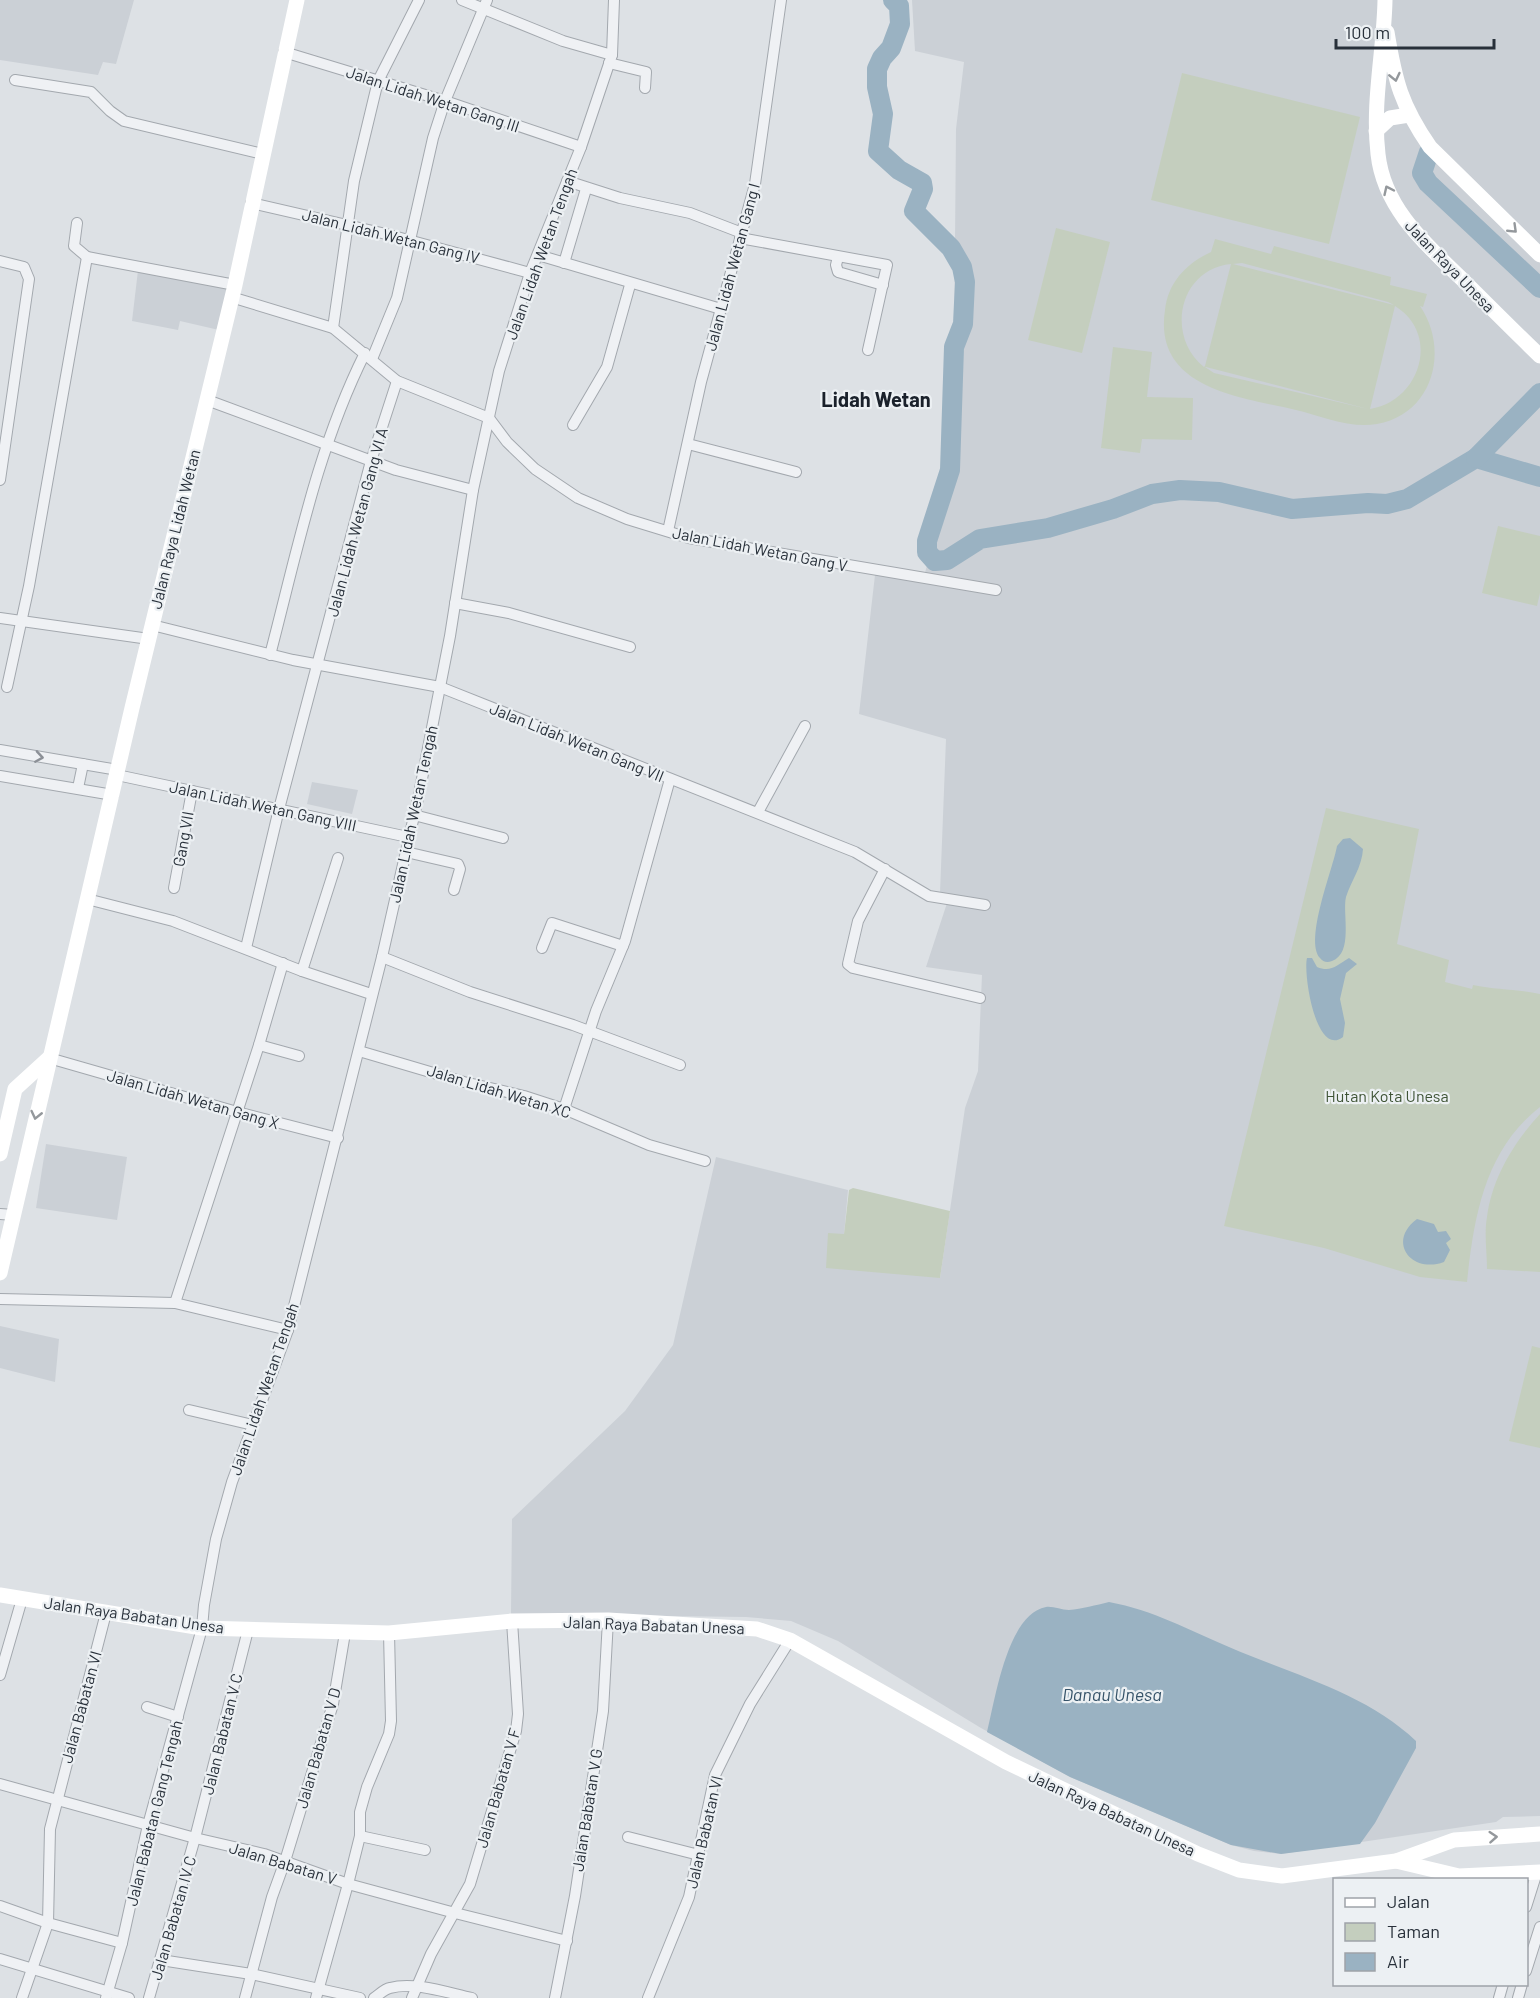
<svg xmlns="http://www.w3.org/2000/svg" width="1540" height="1998" font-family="Barlow,sans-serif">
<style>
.built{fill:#cbd0d6}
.green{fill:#c4cebe;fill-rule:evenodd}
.water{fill:#9ab2c2}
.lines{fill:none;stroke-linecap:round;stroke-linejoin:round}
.river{stroke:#9ab2c2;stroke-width:20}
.street-casing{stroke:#a3a8ae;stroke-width:12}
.street{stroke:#eff1f4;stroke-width:10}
.secondary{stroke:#fff;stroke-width:15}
.oneway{stroke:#94989c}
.oneway2{stroke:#8c9097}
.labels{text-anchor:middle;stroke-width:4.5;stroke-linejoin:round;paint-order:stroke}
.street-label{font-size:16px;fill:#28303a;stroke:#ecf0f3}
.park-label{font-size:16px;fill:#3f5436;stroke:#ecf0f3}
.water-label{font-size:18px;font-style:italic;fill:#365369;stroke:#ecf0f3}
.quarter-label{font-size:20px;font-weight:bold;fill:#1a212b;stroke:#ecf0f3}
</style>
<rect width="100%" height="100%" fill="#dde1e5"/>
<g class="built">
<path d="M 0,0 L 134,0 L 116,64 L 103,62 L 98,75 L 0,60 Z"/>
<path d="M 912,0 L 1540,0 L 1540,1816 L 1503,1817 L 1496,1822 L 1281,1854 L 1254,1851 L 1231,1845 L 1070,1777 L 981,1728 L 838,1641 L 791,1621 L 746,1617 L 511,1614 L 512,1519 L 625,1411 L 673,1345 L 716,1157 L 848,1190 L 844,1235 L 940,1278 L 965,1108 L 978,1071 L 982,975 L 926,967 L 949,897 L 940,893 L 946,739 L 859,714 L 875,575 L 923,580 L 953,471 L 956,129 L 964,62 L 915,51 Z"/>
<path d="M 139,262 L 230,278 L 219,330 L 180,321 L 178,330 L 132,321 Z"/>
<path d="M 312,782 L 358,790 L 352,814 L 307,804 Z"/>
<path d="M 46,1144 L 127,1157 L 117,1220 L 36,1208 Z"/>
<path d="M 0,1326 L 59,1339 L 55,1382 L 0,1368 Z"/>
</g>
<g class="green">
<path d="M 1182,73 L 1360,117 L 1329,244 L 1151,200 Z"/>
<path d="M 1056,228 L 1110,242 L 1082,353 L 1028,340 Z"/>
<path d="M 1215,239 L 1271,254 L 1274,246 L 1391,277 L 1390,285 L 1427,294 L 1423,307 L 1420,306 C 1450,350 1433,414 1377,424 C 1351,429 1321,416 1296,410 C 1241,397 1153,389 1165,310 C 1168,282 1187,263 1211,252 ZM 1242,263 L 1388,302 L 1394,305 L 1233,264 ZM 1231,264 L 1205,366 L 1204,367 C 1165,336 1179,269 1231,264 ZM 1395,306 C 1442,335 1419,402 1370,409 ZM 1205,367 L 1206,367 L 1368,409 L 1214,373 Z"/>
<path d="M 1113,347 L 1152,352 L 1147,397 L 1193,398 L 1192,440 L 1142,439 L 1140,453 L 1101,448 Z"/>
<path d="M 1498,526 L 1540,536 L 1540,593 L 1537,606 L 1482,593 Z"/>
<path d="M 1326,808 L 1419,829 L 1397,944 L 1449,960 L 1445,982 L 1472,989 L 1473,985 C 1496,990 1517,989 1540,994 L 1540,1107 C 1485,1150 1474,1216 1467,1282 L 1420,1277 L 1324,1248 L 1224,1226 Z"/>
<path d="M 1540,1114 L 1540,1272 L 1487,1269 C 1487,1252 1484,1234 1487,1217 C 1492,1178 1514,1142 1540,1114 Z"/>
<path d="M 853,1188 L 950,1211 L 940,1278 L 826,1268 L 828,1233 L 844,1234 L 849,1190 Z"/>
<path d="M 1532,1346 L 1540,1348 L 1540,1448 L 1509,1441 Z"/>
</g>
<g class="water">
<path d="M 1350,838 L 1363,849 C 1362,867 1351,881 1346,897 C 1342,913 1354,953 1332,961 C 1327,963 1323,962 1320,958 C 1304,940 1333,869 1337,846 L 1343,839 Z"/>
<path d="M 1307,958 L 1312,958 L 1317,967 C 1331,973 1337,965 1349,958 L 1357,964 L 1346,973 L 1340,999 L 1345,1023 L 1343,1037 C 1316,1058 1303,974 1307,958 Z"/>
<path d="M 1417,1219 L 1434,1224 L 1438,1232 L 1446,1231 L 1451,1239 L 1446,1243 L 1450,1250 L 1444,1262 C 1412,1274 1386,1242 1417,1219 Z"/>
<path d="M 1109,1602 C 1153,1610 1189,1630 1229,1647 C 1291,1674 1366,1693 1416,1741 L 1416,1748 L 1375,1823 L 1360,1844 L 1281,1854 L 1231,1845 L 1070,1777 L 987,1732 C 995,1701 1007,1614 1046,1607 C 1053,1606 1061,1610 1069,1610 C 1082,1609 1096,1605 1109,1602 Z"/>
</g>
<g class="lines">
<g class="river">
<path d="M 893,0 L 899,6 L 900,24 L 891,48 L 882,58 L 877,69 L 877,87 L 883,114 L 878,151 L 899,170 L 922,183 L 923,189 L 914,211 L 951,248 L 962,267 L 965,282 L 963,324 L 954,347 L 950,470 L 927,541 L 927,552 L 935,561 L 947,560 L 980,539 L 1048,528 L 1113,509 L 1152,494 L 1180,490 L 1219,492 L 1292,509 L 1368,503 L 1387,504 L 1407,499 L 1476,458 L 1540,477"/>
<path d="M 1429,152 L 1422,173 L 1428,183 L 1540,288"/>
<path d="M 1476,458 L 1540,393"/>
</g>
<defs>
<g id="street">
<path d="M 462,0 L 563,41 L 612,55"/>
<path d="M 284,52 L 445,101 L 581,147"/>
<path d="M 609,63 L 646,72 L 645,88"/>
<path d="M 15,80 L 91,92 L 110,111 L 124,121 L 263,154"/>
<path d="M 567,181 L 620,198 L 690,213 L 742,233"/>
<path d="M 251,203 L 386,234 L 530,273"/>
<path d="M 77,223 L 74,246 L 87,257 L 235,285"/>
<path d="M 740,238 L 887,265 L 868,350"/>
<path d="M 538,255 L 721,309"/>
<path d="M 838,257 L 836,265 L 838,272 L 883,285"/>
<path d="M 0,261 L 24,267 L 29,279 L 0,480"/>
<path d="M 564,263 L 586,189"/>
<path d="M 231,297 L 333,328 L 397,381 L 489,418 L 507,442 L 535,469 L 578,498 L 627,519 L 689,538 L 996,590"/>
<path d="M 333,328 L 354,181 L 378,81 L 419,0"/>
<path d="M 372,359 L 397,298 L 433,138 L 445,101 L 487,0"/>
<path d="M 207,400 L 396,470 L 473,490"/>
<path d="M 573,425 L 607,367 L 630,285"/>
<path d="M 688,444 L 796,472"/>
<path d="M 668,531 L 701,382 L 755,184 L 781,0"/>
<path d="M 455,603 L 509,613 L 630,647"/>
<path d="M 0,618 L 149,639"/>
<path d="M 152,625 L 293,660 L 440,687 L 855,852 L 929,896 L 985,905"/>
<path d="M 270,655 C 297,552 317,449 365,353"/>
<path d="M 7,687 L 29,586 L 87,257"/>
<path d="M 0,750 L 118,770"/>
<path d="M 117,775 L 408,837"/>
<path d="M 0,776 L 113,795"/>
<path d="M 78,788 L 83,764"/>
<path d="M 758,812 L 805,726"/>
<path d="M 414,815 L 503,838"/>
<path d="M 406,852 L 458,864 L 460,869 L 454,890"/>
<path d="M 885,869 L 858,921 L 848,964 L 853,968 L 980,998"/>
<path d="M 174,888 L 192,791"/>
<path d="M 87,899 L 173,921 L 302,971 L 371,994"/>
<path d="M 246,948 L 279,809 L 371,461 L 397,381"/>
<path d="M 542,948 L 552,923 L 623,946"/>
<path d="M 382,957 L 470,992 L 573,1025 L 680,1065"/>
<path d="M 302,971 L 338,858"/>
<path d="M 259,1045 L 299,1056"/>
<path d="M 359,1051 L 464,1082 L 524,1096 L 564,1109 L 649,1145 L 705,1161"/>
<path d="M 49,1058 L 237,1112 L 338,1138"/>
<path d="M 564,1109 L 596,1011 L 625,941 L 670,779"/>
<path d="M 0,1214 L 14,1215"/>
<path d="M 0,1299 L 175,1303 L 288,1330"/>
<path d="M 175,1303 L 259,1045 L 283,963"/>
<path d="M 189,1410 L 253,1425"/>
<path d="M 0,1675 L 22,1599"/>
<path d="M 147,1707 L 178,1717"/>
<path d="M 0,1784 L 195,1838 L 264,1854 L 348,1884 L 455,1913 L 567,1941"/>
<path d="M 360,1836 L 425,1850"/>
<path d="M 628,1837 L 699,1855"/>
<path d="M 0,1906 L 48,1923 L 122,1943"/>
<path d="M 1526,1907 L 1537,1872"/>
<path d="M 0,1959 L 129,1998"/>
<path d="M 161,1960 L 251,1974 L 360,1998"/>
<path d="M 1526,1971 L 1540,1927"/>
<path d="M 22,1998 L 48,1923 L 50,1829 L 106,1613"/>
<path d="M 106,1998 L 122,1943 L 148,1825 L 202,1628 L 204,1605 L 216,1539 L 232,1482 L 288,1330 L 382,957 L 419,794 L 450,636 L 473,490 L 499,371 L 530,273 L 581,147 L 612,55 L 614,0"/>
<path d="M 149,1998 L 195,1838 L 248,1630"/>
<path d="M 245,1998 L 272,1897 L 285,1861 L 333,1704 L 345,1633"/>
<path d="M 316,1998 L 348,1884 L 360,1836 L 360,1812 L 367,1787 L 389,1734 L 391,1721 L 389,1633"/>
<path d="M 374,1998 C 379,1995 384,1989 390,1988 C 414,1981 448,1993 472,1998"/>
<path d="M 412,1998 L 431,1954 L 470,1884 L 516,1731 L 518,1714 L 512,1621"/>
<path d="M 555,1998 L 575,1896 L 603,1711 L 608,1620"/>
<path d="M 648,1998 L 689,1897 L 715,1775 L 750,1704 L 790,1640"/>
<path d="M 1499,1998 L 1503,1984"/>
<path d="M 1518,1998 L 1522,1984"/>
</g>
</defs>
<use href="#street" class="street-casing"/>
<use href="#street" class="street"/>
<g class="secondary">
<path d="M 1385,0 C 1384,52 1372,102 1378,154 C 1384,210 1428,246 1466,283 C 1490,307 1515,332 1540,356"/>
<path d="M 1387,32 C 1395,81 1401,105 1430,147 L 1540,255"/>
<path d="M 1376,131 L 1390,118 L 1409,115"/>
<path d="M 0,1154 L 15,1089 L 49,1058"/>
<path d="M 0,1273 L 132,708 L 235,285 L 297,0"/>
<path d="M 0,1595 L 202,1628 L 389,1633 L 512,1621 L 608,1620 L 757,1629 L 790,1640 L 1006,1762 L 1198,1854 L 1239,1870 L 1282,1876 L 1396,1861 L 1454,1840 L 1540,1834"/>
<path d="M 1396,1861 L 1459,1876 L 1540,1872"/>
</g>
</g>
<defs><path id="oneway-chevron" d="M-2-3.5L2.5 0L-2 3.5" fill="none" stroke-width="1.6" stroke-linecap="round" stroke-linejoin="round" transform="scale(1.5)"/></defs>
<g class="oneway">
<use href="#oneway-chevron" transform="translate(1395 77) rotate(77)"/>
<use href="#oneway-chevron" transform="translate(1388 190) rotate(-115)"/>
<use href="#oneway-chevron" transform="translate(1513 229) rotate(44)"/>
<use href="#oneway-chevron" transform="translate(36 1115) rotate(103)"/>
<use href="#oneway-chevron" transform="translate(1493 1837) rotate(-4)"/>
</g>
<use class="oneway2" href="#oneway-chevron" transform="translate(39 757) rotate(9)"/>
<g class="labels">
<g class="street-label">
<text transform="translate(433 99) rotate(18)" y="6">Jalan Lidah Wetan Gang III</text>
<text transform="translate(391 236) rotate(14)" y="6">Jalan Lidah Wetan Gang IV</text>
<text transform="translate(541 254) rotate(-70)" y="6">Jalan Lidah Wetan Tengah</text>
<text transform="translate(1450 266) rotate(46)" y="6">Jalan Raya Unesa</text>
<text transform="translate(732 267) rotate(-75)" y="6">Jalan Lidah Wetan Gang I</text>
<text transform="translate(357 522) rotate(-75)" y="6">Jalan Lidah Wetan Gang VI A</text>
<text transform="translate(175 529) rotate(-76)" y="6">Jalan Raya Lidah Wetan</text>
<text transform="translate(760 549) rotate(11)" y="6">Jalan Lidah Wetan Gang V</text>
<text transform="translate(577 742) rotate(22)" y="6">Jalan Lidah Wetan Gang VII</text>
<text transform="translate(263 806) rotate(12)" y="6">Jalan Lidah Wetan Gang VIII</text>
<text transform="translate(413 814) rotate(-78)" y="6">Jalan Lidah Wetan Tengah</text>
<text transform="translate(183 839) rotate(-80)" y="6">Gang VII</text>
<text transform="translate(499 1091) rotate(17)" y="6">Jalan Lidah Wetan XC</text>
<text transform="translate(193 1099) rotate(16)" y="6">Jalan Lidah Wetan Gang X</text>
<text transform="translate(264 1389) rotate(-71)" y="6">Jalan Lidah Wetan Tengah</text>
<text transform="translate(134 1615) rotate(8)" y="6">Jalan Raya Babatan Unesa</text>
<text transform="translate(654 1625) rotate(2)" y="6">Jalan Raya Babatan Unesa</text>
<text transform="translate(81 1707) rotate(-75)" y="6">Jalan Babatan VI</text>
<text transform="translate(222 1734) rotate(-76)" y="6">Jalan Babatan V C</text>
<text transform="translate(318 1748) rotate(-74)" y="6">Jalan Babatan V D</text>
<text transform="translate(498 1788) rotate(-74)" y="6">Jalan Babatan V F</text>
<text transform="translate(587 1810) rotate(-81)" y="6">Jalan Babatan V G</text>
<text transform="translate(154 1813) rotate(-76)" y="6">Jalan Babatan Gang Tengah</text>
<text transform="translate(1112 1813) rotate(25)" y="6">Jalan Raya Babatan Unesa</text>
<text transform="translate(704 1832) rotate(-77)" y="6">Jalan Babatan VI</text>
<text transform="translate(283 1863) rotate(17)" y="6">Jalan Babatan V</text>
<text transform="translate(173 1918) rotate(-74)" y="6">Jalan Babatan IV C</text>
</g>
<g class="park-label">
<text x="1387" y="1102">Hutan Kota Unesa</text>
</g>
<g class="water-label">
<text x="1112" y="1701">Danau Unesa</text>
</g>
<g class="quarter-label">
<text x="876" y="407">Lidah Wetan</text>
</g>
</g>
<rect x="1333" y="1878" width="195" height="108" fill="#ecf0f3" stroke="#9ea3a9" stroke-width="1.5"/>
<rect x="1345" y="1898" width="30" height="9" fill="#ffffff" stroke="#9ea3a9" stroke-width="1.5"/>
<text x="1387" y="1908" font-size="18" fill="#28303a">Jalan</text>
<rect x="1345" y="1923" width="30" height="18" fill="#c4cebe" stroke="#9ea3a9" stroke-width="1.5"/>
<text x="1387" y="1938" font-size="18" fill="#28303a">Taman</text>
<rect x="1345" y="1953" width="30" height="18" fill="#9ab2c2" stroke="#9ea3a9" stroke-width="1.5"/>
<text x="1387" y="1968" font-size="18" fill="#28303a">Air</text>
<path d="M1336 39v9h158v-9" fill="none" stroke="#28303a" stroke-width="3"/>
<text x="1345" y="39" font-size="18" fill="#28303a" stroke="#ecf0f3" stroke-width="4.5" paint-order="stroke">100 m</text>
</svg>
